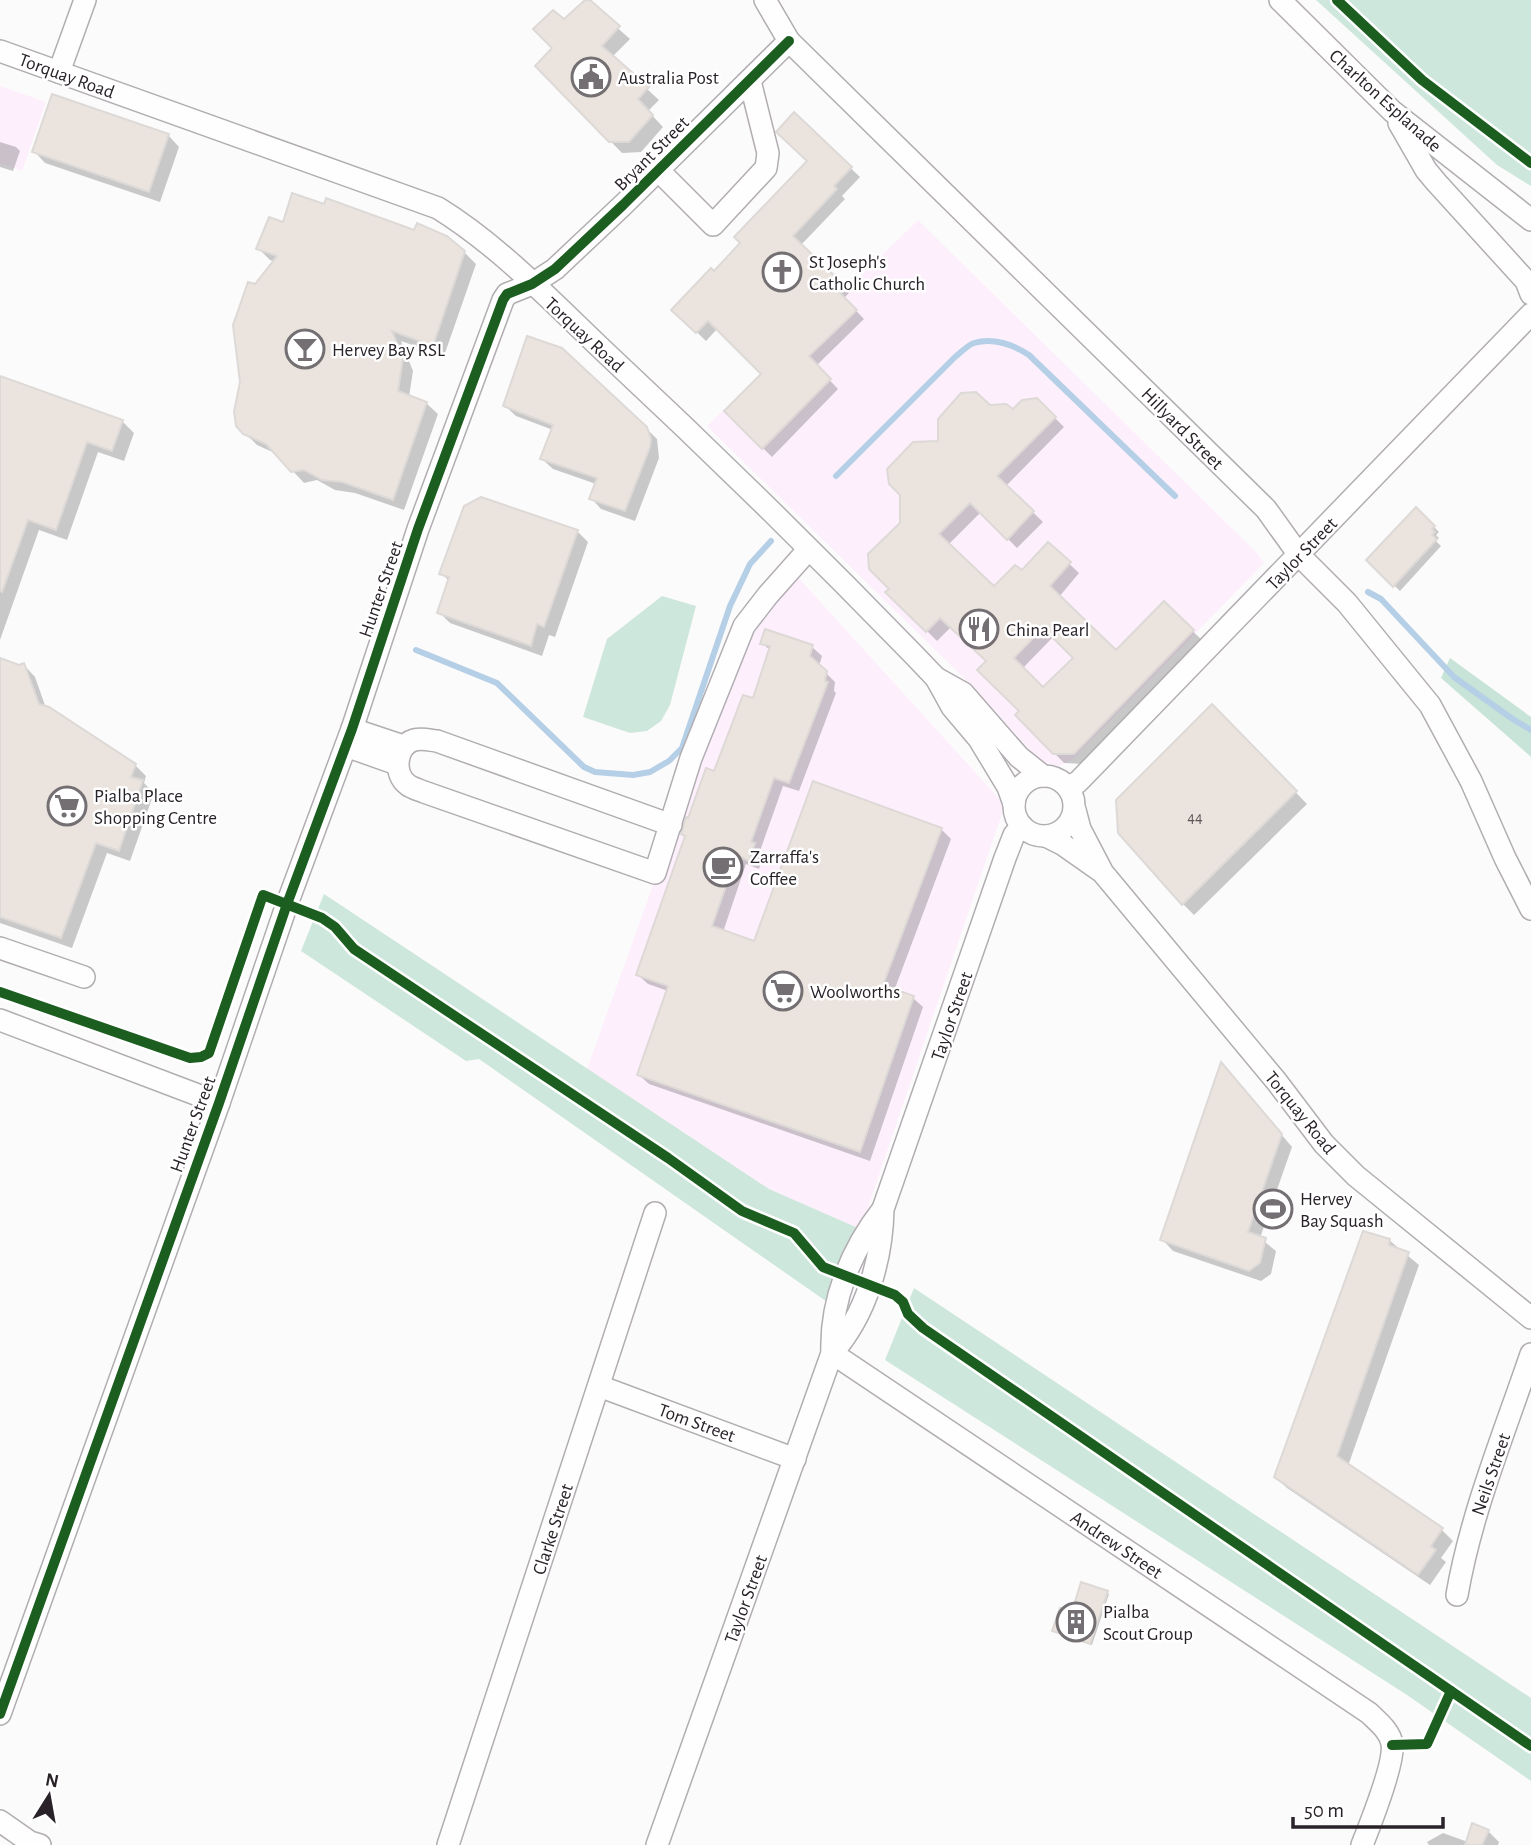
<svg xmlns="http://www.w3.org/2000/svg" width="1531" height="1845" font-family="'Alegreya Sans',sans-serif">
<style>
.built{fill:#fdf0fc}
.green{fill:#cee7dc}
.forest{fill:#c8e3d7}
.shadow{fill:#0003;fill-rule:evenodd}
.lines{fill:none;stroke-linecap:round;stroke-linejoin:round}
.stream{stroke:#b5cfe6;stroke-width:6}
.building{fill:#ebe4de;stroke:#ddd9d7;stroke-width:2;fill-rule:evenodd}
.minor-casing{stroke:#b1adb1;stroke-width:24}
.minor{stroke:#fffeff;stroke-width:21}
.cycleway-casing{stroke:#fff;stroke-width:15}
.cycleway{stroke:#1b5e20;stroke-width:10}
.labels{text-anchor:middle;stroke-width:5;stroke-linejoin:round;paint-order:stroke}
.number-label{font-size:16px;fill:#5a5457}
.street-label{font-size:19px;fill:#292329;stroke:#fff}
.poi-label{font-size:19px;fill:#292329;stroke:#fff;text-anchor:start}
</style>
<rect width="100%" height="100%" fill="#fcfbfc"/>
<g class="built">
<path d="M 0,86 L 46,102 L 22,171 L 0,163 Z"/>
<path d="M 918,220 L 1257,553 L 1264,563 L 1072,760 L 1059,766 L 1040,761 L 974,688 L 707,426 Z"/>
<path d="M 796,575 L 1005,805 L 864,1219 L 858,1228 L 769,1189 L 587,1069 L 702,749 L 753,634 Z"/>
</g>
<g class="green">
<path d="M 1316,0 L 1531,0 L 1531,186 L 1497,165 Z"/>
<path d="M 662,596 L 696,606 L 670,705 L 661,721 L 647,731 L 630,733 L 583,717 L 607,639 Z"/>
<path d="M 324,894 L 769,1189 L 858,1228 L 830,1304 L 479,1059 L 466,1061 L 301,951 Z"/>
<path d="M 914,1288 L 1531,1698 L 1531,1781 L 1407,1695 L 885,1360 Z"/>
</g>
<path class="forest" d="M 1450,658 L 1531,717 L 1531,757 L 1441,678 Z"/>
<g class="shadow">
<path d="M 587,1 L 630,39 L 612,57 L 659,100 L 648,111 L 663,127 L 641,152 L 622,153 L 537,66 L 555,48 L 564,22 Z"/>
<path d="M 794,114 L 860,177 L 842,196 L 845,199 L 801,245 L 849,293 L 844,298 L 864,319 L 816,366 L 838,389 L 772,457 L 726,411 L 764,374 L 718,328 L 706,341 L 674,310 L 714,273 L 809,161 Z"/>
<path d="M 168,135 L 179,147 L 160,202 L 45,163 L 34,151 Z"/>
<path d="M 0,142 L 16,147 L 20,151 L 13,171 L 0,167 Z"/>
<path d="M 284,225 L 464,252 L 476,264 L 444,356 L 401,341 L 413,371 L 409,397 L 426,403 L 438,414 L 404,510 L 355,493 L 335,490 L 317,480 L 304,483 L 277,454 L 257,445 L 245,433 L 241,382 L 256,286 L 275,262 L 270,260 L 259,249 Z"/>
<path d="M 0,378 L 122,421 L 134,433 L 124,461 L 98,452 L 67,540 L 39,530 L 0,640 Z"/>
<path d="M 1037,400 L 1064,427 L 1006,486 L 1043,522 L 1017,548 L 981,512 L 948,545 L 994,589 L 1022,573 L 1048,544 L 1079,573 L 1059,597 L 1116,653 L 1164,604 L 1203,641 L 1084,764 L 1064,763 L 1017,715 L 1021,711 L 988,661 L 951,627 L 937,641 L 888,592 L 891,589 L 902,523 L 939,443 L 989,407 L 1014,411 ZM 1054,636 L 1076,658 L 1043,690 L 1022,669 Z"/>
<path d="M 505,406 L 646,428 L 657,439 L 659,458 L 635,521 L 601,509 L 591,498 L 596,484 L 553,469 L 542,459 L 553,430 L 516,416 Z"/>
<path d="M 1416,509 L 1439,532 L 1436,535 L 1439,538 L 1436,541 L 1441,546 L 1400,591 L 1368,560 Z"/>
<path d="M 577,531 L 588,542 L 555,637 L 549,635 L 542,656 L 450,623 L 439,612 L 449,581 L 441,573 Z"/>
<path d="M 762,643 L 812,647 L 822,656 L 819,666 L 835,682 L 834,691 L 836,693 L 799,791 L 783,786 L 760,851 L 764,854 L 759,869 L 746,864 L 723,932 L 755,943 L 941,829 L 951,839 L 894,991 L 913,998 L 923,1007 L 870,1161 L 649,1084 L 639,1075 L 668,991 L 648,984 L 638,975 L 715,773 L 754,700 L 771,651 Z"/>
<path d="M 0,660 L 19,667 L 24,665 L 35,677 L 46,708 L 135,765 L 146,776 L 144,783 L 154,793 L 130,861 L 107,853 L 72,948 L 0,923 Z"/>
<path d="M 1212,706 L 1307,804 L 1194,915 L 1183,904 Z"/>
<path d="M 1232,1076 L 1292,1147 L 1260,1238 L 1276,1251 L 1271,1274 L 1261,1281 L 1173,1251 L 1162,1239 Z"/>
<path d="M 1389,1240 L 1419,1265 L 1348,1466 L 1442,1530 L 1453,1541 L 1441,1558 L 1446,1562 L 1430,1585 L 1287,1488 L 1276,1477 Z"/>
<path d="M 1107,1592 L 1109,1594 L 1092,1645 L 1054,1631 L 1073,1614 Z"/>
<path d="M 1488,1831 L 1499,1842 L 1498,1845 L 1429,1845 L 1427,1842 L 1443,1833 L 1468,1842 Z"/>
</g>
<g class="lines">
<g class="stream">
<path d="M 836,476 L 955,357 C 960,353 968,345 974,343 C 993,337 1014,345 1029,355 L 1175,496"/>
<path d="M 1368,592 L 1381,599 L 1454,677 L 1514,720 L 1531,730"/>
<path d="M 416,650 L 497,683 L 584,767 L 595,772 L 633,775 L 650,772 L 669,761 L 682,748 L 730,606 L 750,564 L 771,541"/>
</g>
</g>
<g class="building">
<path d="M 585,0 L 590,0 L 620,26 L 602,46 L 649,87 L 638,99 L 653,115 L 629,142 L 609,142 L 535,66 L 552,48 L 533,29 L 553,10 L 564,19 Z"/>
<path d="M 52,94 L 169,134 L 149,192 L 32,152 Z"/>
<path d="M 794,112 L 852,167 L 834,186 L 837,189 L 793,236 L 842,283 L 836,289 L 857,310 L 809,356 L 831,379 L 762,449 L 724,411 L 761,374 L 708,321 L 696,333 L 671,310 L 711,268 L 714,271 L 740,243 L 734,237 L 807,161 L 776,132 Z"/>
<path d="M 292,193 L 324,204 L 326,198 L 414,230 L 417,223 L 447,236 L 465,251 L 433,346 L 392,331 L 403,358 L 398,391 L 427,402 L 393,500 L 342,482 L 322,480 L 304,470 L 291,472 L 266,444 L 243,434 L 236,426 L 234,412 L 240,382 L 233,325 L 248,282 L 255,284 L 277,256 L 256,249 L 269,217 L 283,222 Z"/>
<path d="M 527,336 L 562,348 L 647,427 L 651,439 L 650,447 L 625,511 L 589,499 L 597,478 L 540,459 L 553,425 L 503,406 Z"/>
<path d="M 0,376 L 123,420 L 112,451 L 87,442 L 56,530 L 28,520 L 2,592 L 0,591 Z"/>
<path d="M 976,392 L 990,405 L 1006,404 L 1013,409 L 1022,400 L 1037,398 L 1056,417 L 997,476 L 1034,511 L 1007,540 L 970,503 L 939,534 L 994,586 L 1015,565 L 1022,570 L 1048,542 L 1071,562 L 1050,586 L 1116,650 L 1164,601 L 1194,630 L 1074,754 L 1053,754 L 1015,715 L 1019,711 L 977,670 L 986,661 L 940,618 L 926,632 L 885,592 L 889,589 L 869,569 L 868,554 L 900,523 L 900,495 L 889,484 L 887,469 L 913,442 L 938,441 L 938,419 L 961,393 ZM 1043,628 L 1073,658 L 1043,687 L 1014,658 Z"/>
<path d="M 481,497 L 578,530 L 544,627 L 537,624 L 531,646 L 437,613 L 449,577 L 439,574 L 464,506 Z"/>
<path d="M 1416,507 L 1435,526 L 1432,529 L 1435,532 L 1432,535 L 1437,539 L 1393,587 L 1366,560 Z"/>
<path d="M 765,629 L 813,645 L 810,656 L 827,671 L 825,681 L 828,682 L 789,783 L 774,778 L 751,842 L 755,843 L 749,861 L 737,855 L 712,926 L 754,941 L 813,781 L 942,828 L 883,985 L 914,996 L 860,1152 L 637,1075 L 668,986 L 636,975 L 685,836 L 681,834 L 686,817 L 688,818 L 706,768 L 714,771 L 743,695 L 753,698 L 770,646 L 760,644 Z"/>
<path d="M 0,658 L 19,665 L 24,663 L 39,704 L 49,707 L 136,764 L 131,777 L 143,780 L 119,851 L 96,843 L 61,938 L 0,917 Z"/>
<path d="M 1212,704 L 1297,791 L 1182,905 L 1118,833 L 1116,800 Z"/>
<path d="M 1221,1062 L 1282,1134 L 1248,1232 L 1266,1238 L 1260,1263 L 1249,1271 L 1160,1240 Z"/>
<path d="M 1363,1231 L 1390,1239 L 1389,1245 L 1409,1252 L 1337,1456 L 1443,1528 L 1431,1546 L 1436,1550 L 1418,1575 L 1274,1477 Z"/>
<path d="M 1081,1582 L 1108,1591 L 1090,1644 L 1052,1631 L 1060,1608 L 1072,1612 Z"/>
<path d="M 1472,1823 L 1489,1830 L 1482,1845 L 1465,1845 Z"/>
</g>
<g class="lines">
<defs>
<g id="minor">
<path d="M 765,0 L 789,41 L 1266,509 L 1299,555 L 1347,603 L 1430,705 L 1471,781 L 1505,858 L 1531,909"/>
<path d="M 1280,0 L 1392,111 L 1531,220"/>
<path d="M 0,51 L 438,208 C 501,247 553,303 607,354 C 712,452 815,553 915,656 L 936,678 L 952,707 L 979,739 L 1008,787 L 1014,804"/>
<path d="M 59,72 L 85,0"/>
<path d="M 1399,123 L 1426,170 L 1436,182 L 1526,281 L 1531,294"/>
<path d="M 658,170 L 713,225 L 766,168 L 768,153 L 750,81"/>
<path d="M 936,678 L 963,693 L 1019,757 L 1043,776"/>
<path d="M 352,729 L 403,746"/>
<path d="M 346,746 L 397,764"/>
<circle cx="1044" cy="806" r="30"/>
<path d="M 1068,787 L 1078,782 L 1531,314"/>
<path d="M 1075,810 L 1080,829 L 1103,873 L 1277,1082 L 1324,1144 L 1356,1176 L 1531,1318"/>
<path d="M 671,825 L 437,741 C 429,740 422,738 414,740 C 395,746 393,774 408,785 C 412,788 419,790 424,792 L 655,873 L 691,758 L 744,626 L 768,595 L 808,550"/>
<path d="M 1046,836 L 1062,844 L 1099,870"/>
<path d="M 0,948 L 84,977"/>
<path d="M 0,1020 L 219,1103"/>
<path d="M 832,1353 L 1369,1713 C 1378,1722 1390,1731 1392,1744 C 1395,1762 1370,1825 1362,1845"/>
<path d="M 832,1353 C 866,1315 882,1260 883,1209 L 1005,858 L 1014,835 L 1022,826"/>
<path d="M 599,1386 L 795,1459"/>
<path d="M 1457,1595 C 1471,1513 1504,1434 1531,1354"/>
<path d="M 0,1714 L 219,1103 L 287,904 L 352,729 L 418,529 L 503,300 L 507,294 L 532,284 L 555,269 L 623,205 L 789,41"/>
<path d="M 0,1821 L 30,1842 L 40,1845"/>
<path d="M 448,1845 L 655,1213"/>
<path d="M 657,1845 L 832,1353 C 830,1301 851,1250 883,1209"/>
</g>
</defs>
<use href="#minor" class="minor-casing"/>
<use href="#minor" class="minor"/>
<defs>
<g id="cycleway">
<path d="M 1337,0 L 1422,80 L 1531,163"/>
<path d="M 0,992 L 190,1058 L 201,1057 L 209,1053 L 263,895 L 322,918 L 335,927 L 354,949 L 668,1158 L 742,1211 L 794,1233 L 823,1267 L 895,1295 L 903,1302 L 908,1314 L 923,1328 L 1531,1746"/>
<path d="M 0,1714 L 219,1103 L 287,904 L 352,729 L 418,529 L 503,300 L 507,294 L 532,284 L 555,269 L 623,205 L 789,41"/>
<path d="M 1392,1745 L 1427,1744 L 1451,1691"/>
</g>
</defs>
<use href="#cycleway" class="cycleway-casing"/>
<use href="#cycleway" class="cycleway"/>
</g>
<defs>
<symbol id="civic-ring" viewBox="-11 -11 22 22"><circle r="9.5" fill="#fff" stroke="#736f73" stroke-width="1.5"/><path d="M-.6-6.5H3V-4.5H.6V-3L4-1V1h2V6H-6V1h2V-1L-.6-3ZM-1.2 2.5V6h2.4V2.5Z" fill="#736f73"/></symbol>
<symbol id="church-ring" viewBox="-11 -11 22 22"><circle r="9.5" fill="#fff" stroke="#736f73" stroke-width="1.5"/><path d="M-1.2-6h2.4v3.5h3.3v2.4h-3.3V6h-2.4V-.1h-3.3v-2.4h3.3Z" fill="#736f73"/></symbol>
<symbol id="bar-ring" viewBox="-11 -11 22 22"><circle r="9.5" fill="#fff" stroke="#736f73" stroke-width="1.5"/><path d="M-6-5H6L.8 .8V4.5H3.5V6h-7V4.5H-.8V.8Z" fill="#736f73"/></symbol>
<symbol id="restaurant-ring" viewBox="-11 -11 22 22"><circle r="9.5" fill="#fff" stroke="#736f73" stroke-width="1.5"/><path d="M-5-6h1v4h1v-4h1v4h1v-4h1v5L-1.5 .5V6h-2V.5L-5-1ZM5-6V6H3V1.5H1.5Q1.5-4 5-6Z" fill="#736f73"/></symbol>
<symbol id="supermarket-ring" viewBox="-11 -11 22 22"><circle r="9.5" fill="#fff" stroke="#736f73" stroke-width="1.5"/><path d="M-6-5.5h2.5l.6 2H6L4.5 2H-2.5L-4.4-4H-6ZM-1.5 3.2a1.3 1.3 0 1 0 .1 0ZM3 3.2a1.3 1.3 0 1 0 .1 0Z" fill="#736f73"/></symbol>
<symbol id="cafe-ring" viewBox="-11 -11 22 22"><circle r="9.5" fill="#fff" stroke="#736f73" stroke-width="1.5"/><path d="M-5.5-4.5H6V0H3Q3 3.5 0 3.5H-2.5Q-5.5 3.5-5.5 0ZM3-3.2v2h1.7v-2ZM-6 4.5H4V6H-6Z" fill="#736f73"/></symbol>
<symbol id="stadium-ring" viewBox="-11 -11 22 22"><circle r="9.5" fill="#fff" stroke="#736f73" stroke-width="1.5"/><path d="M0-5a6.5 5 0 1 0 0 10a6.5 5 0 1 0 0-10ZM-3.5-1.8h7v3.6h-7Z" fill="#736f73"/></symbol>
<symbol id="building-ring" viewBox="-11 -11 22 22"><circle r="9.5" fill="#fff" stroke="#736f73" stroke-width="1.5"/><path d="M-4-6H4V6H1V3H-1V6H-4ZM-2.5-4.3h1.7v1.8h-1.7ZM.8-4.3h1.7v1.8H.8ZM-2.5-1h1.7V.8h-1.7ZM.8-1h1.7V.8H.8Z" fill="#736f73"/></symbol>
</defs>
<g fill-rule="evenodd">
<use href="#civic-ring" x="569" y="55" width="44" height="44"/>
<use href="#church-ring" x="760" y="250" width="44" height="44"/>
<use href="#bar-ring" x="283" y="327" width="44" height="44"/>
<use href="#restaurant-ring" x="957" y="607" width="44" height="44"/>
<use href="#supermarket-ring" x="45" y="784" width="44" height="44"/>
<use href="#cafe-ring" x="701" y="845" width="44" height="44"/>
<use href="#supermarket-ring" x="761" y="969" width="44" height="44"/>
<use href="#stadium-ring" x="1251" y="1187" width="44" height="44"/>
<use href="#building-ring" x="1054" y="1600" width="44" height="44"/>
</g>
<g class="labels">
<g class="number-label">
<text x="1195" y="822">44</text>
</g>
<g class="street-label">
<text transform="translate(67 75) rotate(20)" y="7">Torquay Road</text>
<text transform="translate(1386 100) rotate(42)" y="7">Charlton Esplanade</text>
<text transform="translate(651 153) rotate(-45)" y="7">Bryant Street</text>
<text transform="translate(585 334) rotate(43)" y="7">Torquay Road</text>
<text transform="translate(1183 428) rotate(45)" y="7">Hillyard Street</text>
<text transform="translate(1301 553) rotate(-46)" y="7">Taylor Street</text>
<text transform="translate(380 589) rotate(-71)" y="7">Hunter Street</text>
<text transform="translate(951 1016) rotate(-71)" y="7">Taylor Street</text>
<text transform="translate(1301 1112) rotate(51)" y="7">Torquay Road</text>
<text transform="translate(192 1124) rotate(-70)" y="7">Hunter Street</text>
<text transform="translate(697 1422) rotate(20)" y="7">Tom Street</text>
<text transform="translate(1490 1474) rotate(-71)" y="7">Neils Street</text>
<text transform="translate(552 1529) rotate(-72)" y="7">Clarke Street</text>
<text transform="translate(1117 1544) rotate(34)" y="7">Andrew Street</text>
<text transform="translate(745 1599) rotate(-70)" y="7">Taylor Street</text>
</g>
<g class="poi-label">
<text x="618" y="84">Australia Post</text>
<text x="809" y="268">St Joseph's<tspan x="809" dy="22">Catholic Church</tspan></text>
<text x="332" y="356">Hervey Bay RSL</text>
<text x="1006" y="636">China Pearl</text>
<text x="94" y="802">Pialba Place<tspan x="94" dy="22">Shopping Centre</tspan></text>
<text x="750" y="863">Zarraffa's<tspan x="750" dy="22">Coffee</tspan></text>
<text x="810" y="998">Woolworths</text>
<text x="1300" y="1205">Hervey<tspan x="1300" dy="22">Bay Squash</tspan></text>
<text x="1103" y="1618">Pialba<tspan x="1103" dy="22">Scout Group</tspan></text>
</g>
</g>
<g transform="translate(49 1796) rotate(11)" stroke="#ffffff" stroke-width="5" paint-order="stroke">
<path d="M0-5L12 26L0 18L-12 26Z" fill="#292329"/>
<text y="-10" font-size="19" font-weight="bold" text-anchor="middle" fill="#292329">N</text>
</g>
<path d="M1293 1817v10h150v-10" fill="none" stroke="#292329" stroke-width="3.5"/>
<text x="1304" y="1817" font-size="21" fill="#292329" stroke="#ffffff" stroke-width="5" paint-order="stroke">50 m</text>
</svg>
